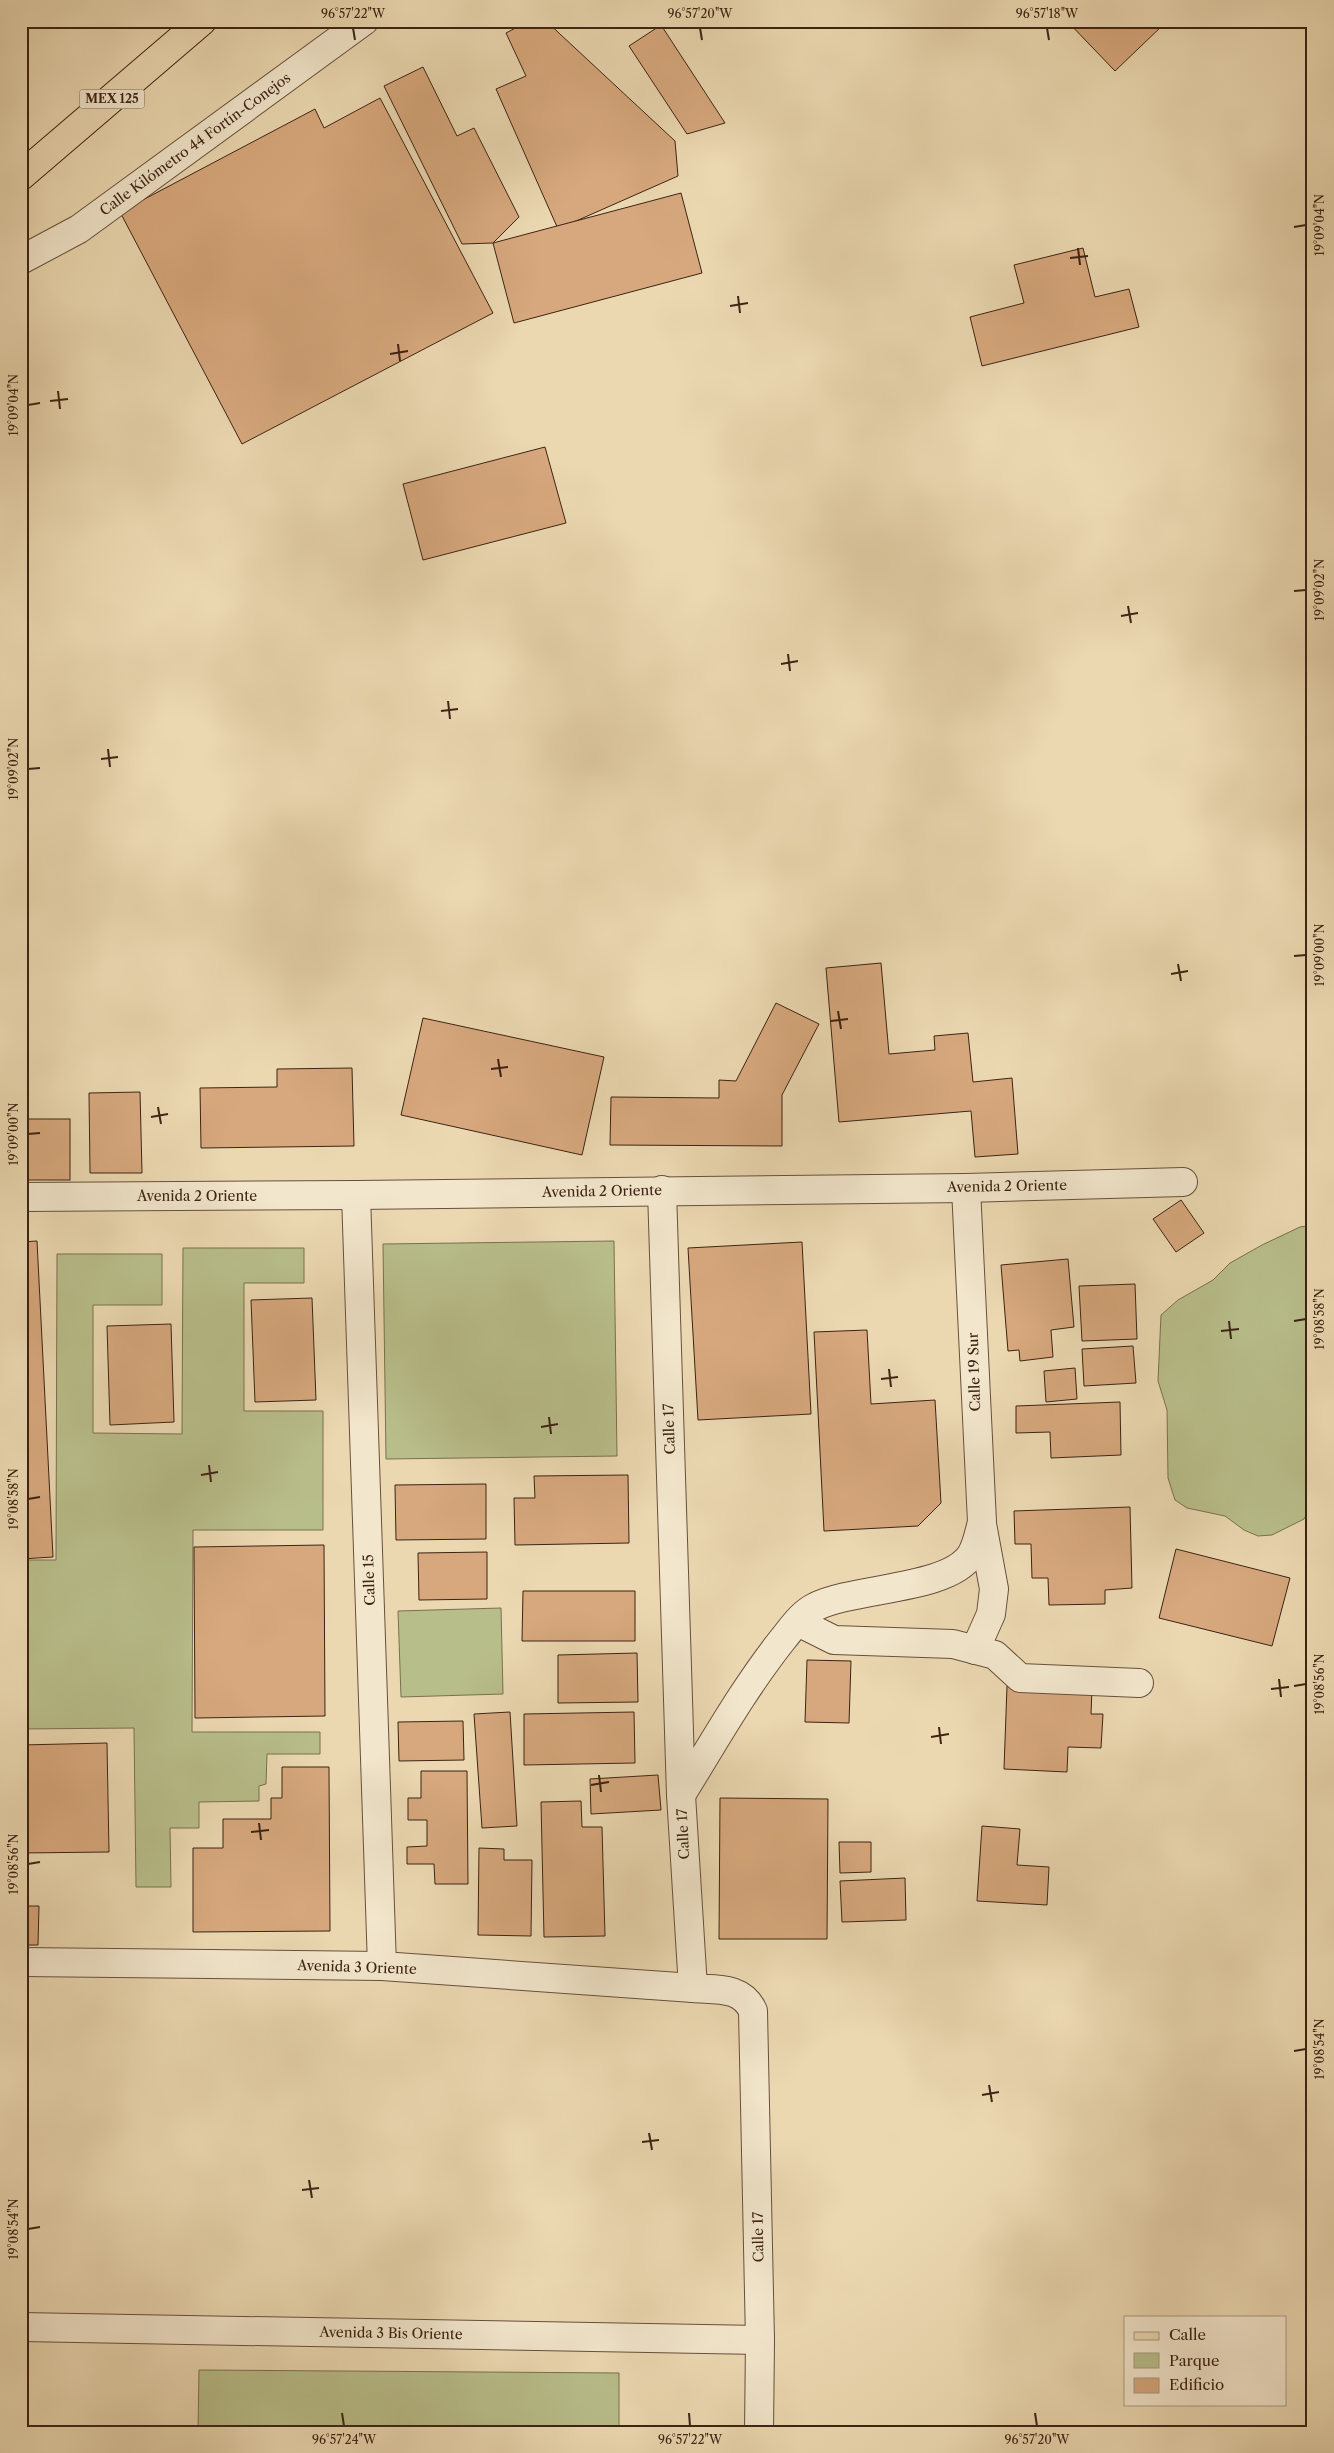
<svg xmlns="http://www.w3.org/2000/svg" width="1334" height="2453" font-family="'Libre Caslon Text',serif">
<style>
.green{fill:#b8be8a;stroke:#7a704f}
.building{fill:#d7a87d;stroke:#3d2314}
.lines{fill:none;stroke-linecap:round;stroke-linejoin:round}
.street-casing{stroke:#68503b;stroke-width:30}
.primary-casing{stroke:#3d2314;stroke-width:30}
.street{stroke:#f2e6cc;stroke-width:28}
.primary{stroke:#ebd8b1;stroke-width:28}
.ticks{fill:none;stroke:#3d2314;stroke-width:2}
.labels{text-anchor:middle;stroke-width:5;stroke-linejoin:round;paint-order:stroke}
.shield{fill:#f2e6cc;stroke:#735e4b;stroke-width:1}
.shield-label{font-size:12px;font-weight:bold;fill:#3d2314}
.street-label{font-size:14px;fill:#3d2314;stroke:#f2e6cc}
.neatline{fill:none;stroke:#3d2314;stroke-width:2}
.ticks-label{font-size:12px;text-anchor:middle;fill:#3d2314}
</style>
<rect width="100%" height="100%" fill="#ebd8b1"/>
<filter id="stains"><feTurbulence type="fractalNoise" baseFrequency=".004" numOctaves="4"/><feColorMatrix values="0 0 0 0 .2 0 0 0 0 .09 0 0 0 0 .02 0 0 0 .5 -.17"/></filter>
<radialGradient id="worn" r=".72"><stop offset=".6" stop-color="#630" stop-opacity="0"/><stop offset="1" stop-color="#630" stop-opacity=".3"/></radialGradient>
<g class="green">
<path d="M 1313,1225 L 1313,1471 L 1310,1508 L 1304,1519 L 1272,1535 L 1258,1536 L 1244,1530 L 1225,1516 L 1187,1508 L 1175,1500 L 1168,1478 L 1167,1410 L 1158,1381 L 1161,1315 L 1178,1300 L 1213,1280 L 1230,1263 L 1262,1245 L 1300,1227 Z"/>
<path d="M 614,1241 L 617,1456 L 386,1459 L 383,1244 Z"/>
<path d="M 183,1248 L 304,1248 L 304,1283 L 244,1283 L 244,1411 L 323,1411 L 323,1530 L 193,1530 L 192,1732 L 320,1732 L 320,1754 L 267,1754 L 266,1784 L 259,1786 L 259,1801 L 199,1802 L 199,1828 L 170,1828 L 171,1887 L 136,1887 L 134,1728 L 21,1729 L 21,1560 L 56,1560 L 57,1254 L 162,1254 L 162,1305 L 93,1305 L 93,1433 L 182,1434 Z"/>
<path d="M 501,1608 L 503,1694 L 401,1697 L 398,1611 Z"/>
<path d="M 199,2370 L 619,2373 L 619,2432 L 198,2432 Z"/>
</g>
<g class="building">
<path d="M 529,21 L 546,21 L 675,141 L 678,176 L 558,229 L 496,89 L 526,76 L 506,33 Z"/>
<path d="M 1067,21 L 1162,21 L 1164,24 L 1115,71 Z"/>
<path d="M 661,25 L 725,123 L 687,134 L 629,46 Z"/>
<path d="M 423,67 L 457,136 L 474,128 L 519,217 L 493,243 L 462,244 L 384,86 Z"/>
<path d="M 380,98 L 493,313 L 242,444 L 120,212 L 315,109 L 324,128 Z"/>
<path d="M 681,193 L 702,273 L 514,323 L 493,243 Z"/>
<path d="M 1083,248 L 1095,297 L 1129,289 L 1139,327 L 982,366 L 970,317 L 1024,303 L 1014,265 Z"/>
<path d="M 545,447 L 566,523 L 423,560 L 403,484 Z"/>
<path d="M 881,963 L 889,1054 L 935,1050 L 934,1036 L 968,1033 L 973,1082 L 1012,1078 L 1018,1154 L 975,1157 L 971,1111 L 839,1122 L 826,968 Z"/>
<path d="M 776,1003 L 819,1024 L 782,1095 L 782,1146 L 610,1145 L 611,1097 L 719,1098 L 719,1080 L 736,1081 Z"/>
<path d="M 423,1018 L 604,1057 L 582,1155 L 401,1115 Z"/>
<path d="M 352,1068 L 354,1146 L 201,1148 L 200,1088 L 277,1087 L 277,1069 Z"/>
<path d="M 140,1092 L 142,1173 L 90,1173 L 89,1093 Z"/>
<rect x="21" y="1119" width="49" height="61"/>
<path d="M 1181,1200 L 1204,1233 L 1176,1252 L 1153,1219 Z"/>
<path d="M 37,1241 L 53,1557 L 21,1559 L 21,1242 Z"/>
<path d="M 802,1242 L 811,1414 L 698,1420 L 688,1248 Z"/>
<path d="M 1068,1259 L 1074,1327 L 1051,1330 L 1053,1357 L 1020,1361 L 1019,1350 L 1008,1351 L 1001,1265 Z"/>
<path d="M 1135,1284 L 1137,1339 L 1082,1341 L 1079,1286 Z"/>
<path d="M 312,1298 L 316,1400 L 255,1402 L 251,1300 Z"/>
<path d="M 171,1324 L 174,1422 L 110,1425 L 107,1326 Z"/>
<path d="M 867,1330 L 871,1404 L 935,1400 L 941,1503 L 918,1526 L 824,1531 L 814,1332 Z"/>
<path d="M 1133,1346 L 1136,1383 L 1084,1386 L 1082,1349 Z"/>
<path d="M 1075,1368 L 1077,1399 L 1046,1402 L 1044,1371 Z"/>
<path d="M 1120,1402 L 1121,1455 L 1051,1458 L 1050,1432 L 1016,1433 L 1016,1406 Z"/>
<path d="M 628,1475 L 629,1543 L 515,1545 L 514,1498 L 535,1498 L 534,1476 Z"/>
<path d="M 486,1484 L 486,1539 L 396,1540 L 395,1485 Z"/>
<path d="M 1130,1507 L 1132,1588 L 1105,1590 L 1105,1604 L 1049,1605 L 1048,1578 L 1032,1578 L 1031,1544 L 1015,1544 L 1014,1511 Z"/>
<path d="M 324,1545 L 325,1716 L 195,1718 L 194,1547 Z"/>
<path d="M 1176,1549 L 1290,1578 L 1272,1646 L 1159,1618 Z"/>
<path d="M 487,1552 L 487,1599 L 419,1600 L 418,1553 Z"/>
<path d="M 523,1591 L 635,1591 L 635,1641 L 522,1641 Z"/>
<path d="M 637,1653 L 638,1702 L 558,1703 L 558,1655 Z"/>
<path d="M 807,1660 L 851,1661 L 849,1723 L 805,1722 Z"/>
<path d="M 1007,1686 L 1092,1689 L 1091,1714 L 1103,1714 L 1101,1748 L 1068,1747 L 1067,1772 L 1004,1769 Z"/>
<path d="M 510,1712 L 517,1826 L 482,1828 L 474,1714 Z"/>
<path d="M 634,1712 L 635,1763 L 524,1765 L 524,1714 Z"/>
<path d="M 463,1721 L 464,1760 L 399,1761 L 398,1722 Z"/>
<path d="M 107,1743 L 109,1852 L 21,1853 L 21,1745 Z"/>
<path d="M 282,1767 L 329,1767 L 330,1931 L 193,1932 L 193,1848 L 223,1848 L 223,1819 L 271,1819 L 271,1798 L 282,1798 Z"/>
<path d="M 421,1771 L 467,1771 L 468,1884 L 435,1884 L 434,1864 L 407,1864 L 407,1847 L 427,1846 L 427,1820 L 408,1820 L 408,1798 L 421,1798 Z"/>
<path d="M 658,1775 L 661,1810 L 591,1814 L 590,1779 Z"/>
<path d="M 720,1798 L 828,1799 L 827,1939 L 719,1939 Z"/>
<path d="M 581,1801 L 582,1827 L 602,1827 L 605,1936 L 544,1937 L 541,1802 Z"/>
<path d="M 982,1826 L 1020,1829 L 1017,1865 L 1049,1867 L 1047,1905 L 977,1901 Z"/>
<path d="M 839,1842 L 871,1842 L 871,1872 L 840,1873 Z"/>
<path d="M 479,1848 L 504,1849 L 504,1860 L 532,1860 L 531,1936 L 478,1935 Z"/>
<path d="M 905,1878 L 906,1920 L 842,1922 L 840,1881 Z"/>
<path d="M 21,1906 L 39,1906 L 38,1945 L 21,1945 Z"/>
</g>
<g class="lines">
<defs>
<g id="street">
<path d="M 21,260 L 79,229 L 364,21"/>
<path d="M 662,1190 L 681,1795 L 693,1988 C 716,1990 742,1986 753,2011 L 760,2340 L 759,2432"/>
<path d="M 356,1195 L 382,1966"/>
<path d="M 21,1197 L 356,1195 L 966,1188 L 1183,1182"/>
<path d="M 798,1622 L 834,1640 L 953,1644 L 995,1655 L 1020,1678 L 1139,1683"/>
<path d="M 975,1650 L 991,1614 L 994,1589 L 982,1524"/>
<path d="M 681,1795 C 714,1742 744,1688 783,1639 C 792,1628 802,1613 815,1607 C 855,1587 948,1590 971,1555 C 977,1545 979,1533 982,1522 L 966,1188"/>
<path d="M 21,1962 L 382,1966 L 693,1988"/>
<path d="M 21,2327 L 760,2340"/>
</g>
<path id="primary" d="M 21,176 L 202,21"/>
</defs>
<use href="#street" class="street-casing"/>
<use href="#primary" class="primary-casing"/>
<use href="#street" class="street"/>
<use href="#primary" class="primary"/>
</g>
<path class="ticks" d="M 353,28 L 355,40M 700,28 L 702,40M 1047,28 L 1049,40M 1294,227 L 1306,225M 1078,248 L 1080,265M 1070,258 L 1088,256M 738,296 L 740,313M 730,306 L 748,303M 398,344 L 400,361M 390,354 L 408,351M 58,391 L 60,409M 50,401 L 68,399M 28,405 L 40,403M 1294,591 L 1306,590M 1128,606 L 1131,623M 1121,616 L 1138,613M 788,654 L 790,671M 781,664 L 798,661M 448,701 L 450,719M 441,711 L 458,709M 108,749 L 110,767M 101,759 L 118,757M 28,769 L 40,768M 1294,956 L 1306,955M 1178,964 L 1181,981M 1171,974 L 1188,971M 838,1011 L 841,1029M 831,1021 L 848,1019M 498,1059 L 501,1077M 491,1069 L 508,1067M 158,1107 L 161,1124M 151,1117 L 168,1114M 28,1134 L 40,1133M 1229,1321 L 1231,1339M 1294,1321 L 1306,1319M 1221,1331 L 1239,1329M 889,1369 L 891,1387M 881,1379 L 898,1377M 549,1417 L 551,1434M 541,1427 L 558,1424M 209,1465 L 211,1482M 201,1475 L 218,1472M 28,1499 L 40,1497M 1279,1679 L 1281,1697M 1294,1686 L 1306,1684M 1271,1689 L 1289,1687M 939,1727 L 941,1744M 931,1737 L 949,1734M 599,1775 L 601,1792M 591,1785 L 609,1782M 259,1823 L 261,1840M 251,1832 L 269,1830M 28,1864 L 40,1862M 1294,2051 L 1306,2049M 989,2085 L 992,2102M 982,2095 L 999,2092M 649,2133 L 652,2150M 642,2142 L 659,2140M 309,2180 L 312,2198M 302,2190 L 319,2188M 28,2229 L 40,2227M 342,2413 L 344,2426M 689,2413 L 690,2426M 1035,2413 L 1037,2426"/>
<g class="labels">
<rect class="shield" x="79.5" y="89.5" width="65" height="19" rx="4"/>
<g class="shield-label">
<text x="112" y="103">MEX 125</text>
</g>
<g class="street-label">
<text transform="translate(195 144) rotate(-36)" y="5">Calle Kilómetro 44 Fortín-Conejos</text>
<text transform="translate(1007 1186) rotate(-1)" y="5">Avenida 2 Oriente</text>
<text transform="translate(602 1191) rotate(-1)" y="5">Avenida 2 Oriente</text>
<text x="197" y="1201">Avenida 2 Oriente</text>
<text transform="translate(974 1372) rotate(-92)" y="5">Calle 19 Sur</text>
<text transform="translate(669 1429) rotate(-92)" y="5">Calle 17</text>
<text transform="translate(369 1580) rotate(-92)" y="5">Calle 15</text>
<text transform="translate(683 1834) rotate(-93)" y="5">Calle 17</text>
<text transform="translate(357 1967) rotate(2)" y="5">Avenida 3 Oriente</text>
<text transform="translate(758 2237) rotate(-91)" y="5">Calle 17</text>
<text transform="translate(391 2333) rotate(1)" y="5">Avenida 3 Bis Oriente</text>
</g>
</g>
<rect width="1334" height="2453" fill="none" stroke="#ebd8b1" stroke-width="55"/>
<rect x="1124" y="2316" width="162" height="90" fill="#f2e6cc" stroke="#aa9882"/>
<rect x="1134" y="2332" width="25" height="8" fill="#ebd8b1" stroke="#aa9882"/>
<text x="1169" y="2340" font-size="15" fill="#3d2314">Calle</text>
<rect x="1134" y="2353" width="25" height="15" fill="#b8be8a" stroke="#aa9882"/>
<text x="1169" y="2366" font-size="15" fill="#3d2314">Parque</text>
<rect x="1134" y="2378" width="25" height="15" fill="#d7a87d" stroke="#aa9882"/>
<text x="1169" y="2390" font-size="15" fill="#3d2314">Edificio</text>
<rect x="28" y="28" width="1278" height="2398" class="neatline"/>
<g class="ticks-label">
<text x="353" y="18">96°57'22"W</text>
<text x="700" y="18">96°57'20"W</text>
<text x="1047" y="18">96°57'18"W</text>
<text transform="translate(1320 225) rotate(-90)" y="4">19°09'04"N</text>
<text transform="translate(14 405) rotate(-90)" y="4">19°09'04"N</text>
<text transform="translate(1320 590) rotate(-90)" y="4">19°09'02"N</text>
<text transform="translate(14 769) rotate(-90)" y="4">19°09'02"N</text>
<text transform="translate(1320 955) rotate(-90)" y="4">19°09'00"N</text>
<text transform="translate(14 1134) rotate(-90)" y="4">19°09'00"N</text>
<text transform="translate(1320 1319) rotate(-90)" y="4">19°08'58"N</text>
<text transform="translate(14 1499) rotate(-90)" y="4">19°08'58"N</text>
<text transform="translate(1320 1684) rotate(-90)" y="4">19°08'56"N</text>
<text transform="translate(14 1864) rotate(-90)" y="4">19°08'56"N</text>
<text transform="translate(1320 2049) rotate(-90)" y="4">19°08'54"N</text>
<text transform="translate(14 2229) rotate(-90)" y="4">19°08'54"N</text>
<text x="344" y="2444">96°57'24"W</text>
<text x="690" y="2444">96°57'22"W</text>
<text x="1037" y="2444">96°57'20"W</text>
</g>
<rect width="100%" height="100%" filter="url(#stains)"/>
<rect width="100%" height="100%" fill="url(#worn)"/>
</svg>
